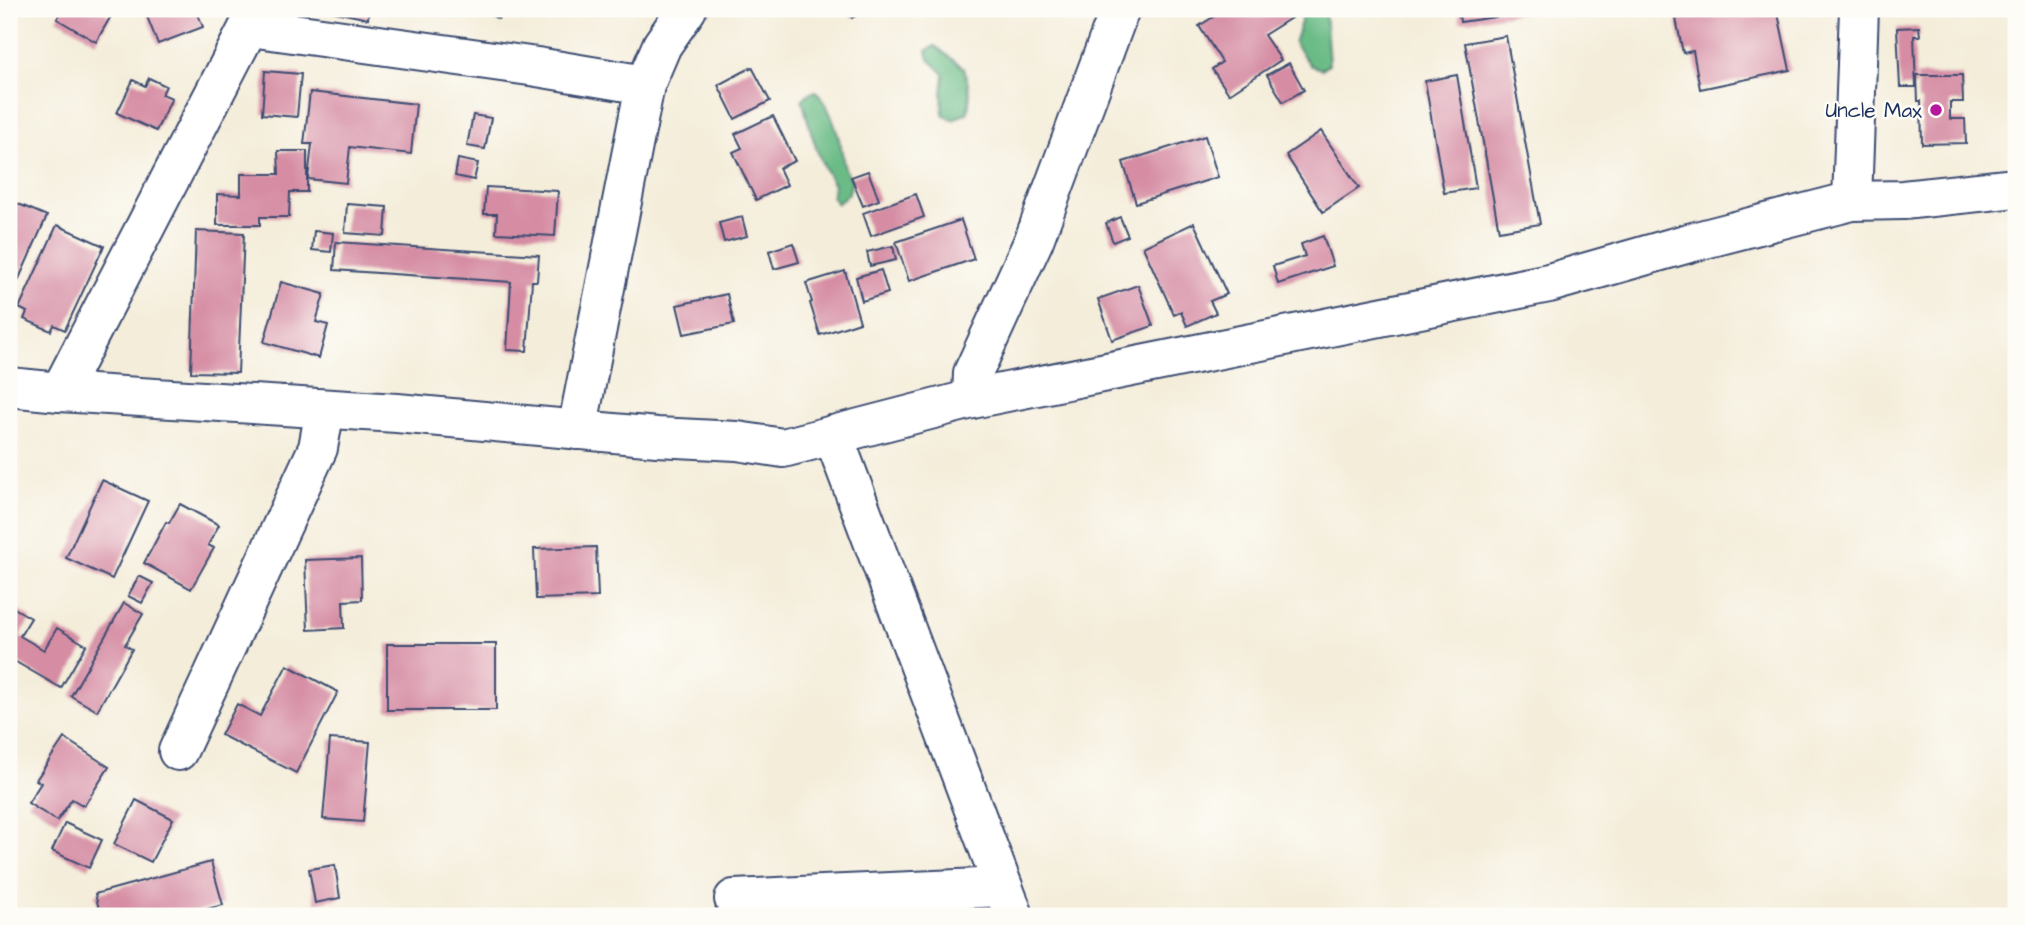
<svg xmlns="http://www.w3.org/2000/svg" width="2025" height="925" font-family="'Architects Daughter',sans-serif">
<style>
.forest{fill:#6bbb86;stroke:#437572;stroke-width:2}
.building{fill:#d68da4}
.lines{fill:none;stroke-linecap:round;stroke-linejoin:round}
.minor-casing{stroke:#3c4c71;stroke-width:42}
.minor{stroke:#fff;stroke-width:38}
.poi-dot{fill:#b5179e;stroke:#fdfcf7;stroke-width:2.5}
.labels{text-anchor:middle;stroke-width:5;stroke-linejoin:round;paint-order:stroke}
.poi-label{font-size:21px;fill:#1b2f5e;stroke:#fdfcf7;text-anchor:end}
</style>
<rect width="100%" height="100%" fill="#fdfcf7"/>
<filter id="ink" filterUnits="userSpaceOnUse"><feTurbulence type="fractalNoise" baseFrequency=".0143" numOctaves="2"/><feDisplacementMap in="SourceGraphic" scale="14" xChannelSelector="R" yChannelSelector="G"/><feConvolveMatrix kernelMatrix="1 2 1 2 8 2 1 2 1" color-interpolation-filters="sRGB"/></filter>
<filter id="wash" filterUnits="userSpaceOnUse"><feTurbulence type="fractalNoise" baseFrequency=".00686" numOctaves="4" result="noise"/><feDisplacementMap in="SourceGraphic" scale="28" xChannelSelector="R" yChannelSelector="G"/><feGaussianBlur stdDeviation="1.57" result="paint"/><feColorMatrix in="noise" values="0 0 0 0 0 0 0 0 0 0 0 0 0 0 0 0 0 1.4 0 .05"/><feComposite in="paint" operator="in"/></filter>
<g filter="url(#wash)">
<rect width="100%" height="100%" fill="#f4edda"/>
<g class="forest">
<path d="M 1301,9 L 1325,9 L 1329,64 L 1322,69 L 1311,66 L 1294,43 L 1301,22 Z"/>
<path d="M 935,46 L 964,68 L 970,93 L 968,112 L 953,120 L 943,114 L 942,94 L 944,74 L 929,59 L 927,50 Z"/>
<path d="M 816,91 C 829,105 835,124 840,143 C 845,159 840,166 852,180 L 849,193 L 837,204 L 832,196 L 834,184 C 816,159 811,129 802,100 L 808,94 Z"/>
</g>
<g id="blocks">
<g class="building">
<path d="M 63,9 L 99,9 L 111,16 L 96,42 L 57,19 Z"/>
<path d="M 144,9 L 196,9 L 203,27 L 158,44 Z"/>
<path d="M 322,9 L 369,9 L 368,19 Z"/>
<path d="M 480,9 L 506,9 L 498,19 Z"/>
<path d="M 846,9 L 862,9 L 864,11 L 852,18 Z"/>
<path d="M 1226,9 L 1285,9 L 1291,18 L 1264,35 L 1281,60 L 1229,94 L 1212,69 L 1222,62 L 1199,26 Z"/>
<path d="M 1458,9 L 1544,9 L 1544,10 L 1460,22 Z"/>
<path d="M 1699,9 L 1777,9 L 1790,70 L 1700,89 L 1693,51 L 1683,53 L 1675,14 Z"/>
<path d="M 1919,27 L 1920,36 L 1914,36 L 1916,87 L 1900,87 L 1897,28 Z"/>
<path d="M 1506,36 L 1540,224 L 1499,231 L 1465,43 Z"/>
<path d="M 1289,63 L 1304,90 L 1283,102 L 1267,75 Z"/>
<path d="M 752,67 L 770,101 L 735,119 L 718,85 Z"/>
<path d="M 265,71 L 301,74 L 297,117 L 262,114 Z"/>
<path d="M 1457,75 L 1476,188 L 1444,193 L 1425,81 Z"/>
<path d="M 1917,75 L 1962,75 L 1963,102 L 1950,102 L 1950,119 L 1965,119 L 1966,143 L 1922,144 L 1921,101 L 1918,101 Z"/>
<path d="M 149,78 L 166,86 L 162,94 L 172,98 L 156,131 L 117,113 L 133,80 L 145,86 Z"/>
<path d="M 310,92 L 416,104 L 411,154 L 350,147 L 346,183 L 308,179 L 312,144 L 304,144 Z"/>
<path d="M 473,115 L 491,118 L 485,149 L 467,146 Z"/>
<path d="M 773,116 L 795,161 L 779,168 L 787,185 L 756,200 L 733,152 L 742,148 L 735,134 Z"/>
<path d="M 1321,131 L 1359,188 L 1323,212 L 1286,155 Z"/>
<path d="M 1205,136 L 1218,177 L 1136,203 L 1123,162 Z"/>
<path d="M 278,151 L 307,151 L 307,192 L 290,192 L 289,217 L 260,217 L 260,225 L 217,225 L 217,194 L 241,195 L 241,174 L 279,174 Z"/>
<path d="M 458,159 L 478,163 L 474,180 L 455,176 Z"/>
<path d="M 868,171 L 879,200 L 863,206 L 851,177 Z"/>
<path d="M 486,187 L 558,191 L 555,236 L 496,233 L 497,214 L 484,214 Z"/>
<path d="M 916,194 L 924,217 L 871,236 L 863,213 Z"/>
<path d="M 9,200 L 47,216 L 9,301 Z"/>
<path d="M 347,204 L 387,207 L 385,236 L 345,233 Z"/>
<path d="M 742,217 L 747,236 L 724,242 L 719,223 Z"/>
<path d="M 1120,217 L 1128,236 L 1113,242 L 1106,223 Z"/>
<path d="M 961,220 L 974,259 L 909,281 L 896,242 Z"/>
<path d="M 1194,223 L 1227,294 L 1210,301 L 1216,313 L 1187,326 L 1181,312 L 1174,315 L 1143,247 Z"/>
<path d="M 57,225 L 104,246 L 65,330 L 54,325 L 51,331 L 24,319 L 27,312 L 19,308 Z"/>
<path d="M 196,231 L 244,233 L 238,373 L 191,372 Z"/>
<path d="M 314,231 L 333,233 L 331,252 L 312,250 Z"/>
<path d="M 1323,236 L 1333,266 L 1278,284 L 1273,266 L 1305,256 L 1301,244 Z"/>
<path d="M 336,242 L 539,255 L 537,281 L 532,281 L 527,351 L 507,350 L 511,282 L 334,270 Z"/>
<path d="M 793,243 L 799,262 L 774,269 L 769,251 Z"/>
<path d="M 893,246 L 896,260 L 870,266 L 867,252 Z"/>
<path d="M 881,270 L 888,293 L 862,301 L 856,277 Z"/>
<path d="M 845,271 L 860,322 L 820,335 L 810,303 L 812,302 L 806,283 Z"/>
<path d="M 281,282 L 324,294 L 316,322 L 328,325 L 319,358 L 264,342 Z"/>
<path d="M 1138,285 L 1153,326 L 1112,340 L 1098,299 Z"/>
<path d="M 727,294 L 734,324 L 684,334 L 677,305 Z"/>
<path d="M 102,480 L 148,501 L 112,579 L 66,558 Z"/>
<path d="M 180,504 L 219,525 L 208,545 L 214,548 L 191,589 L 144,563 L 166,522 L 169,523 Z"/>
<path d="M 596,547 L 598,597 L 536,599 L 534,549 Z"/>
<path d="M 361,558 L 362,600 L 343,601 L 344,628 L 308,630 L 305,560 Z"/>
<path d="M 139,576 L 153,583 L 142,603 L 128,596 Z"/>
<path d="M 124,603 L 143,614 L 125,645 L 132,649 L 97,711 L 71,696 Z"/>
<path d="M 9,605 L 31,618 L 20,636 L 44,650 L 57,628 L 86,645 L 61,688 L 9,658 Z"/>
<rect x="387" y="644" width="109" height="66"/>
<path d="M 287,665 L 338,692 L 296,773 L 221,735 L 237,704 L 260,716 Z"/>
<path d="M 64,738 L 109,767 L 84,806 L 72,799 L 57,821 L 28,803 L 41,783 L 36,780 Z"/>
<path d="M 330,739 L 370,742 L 363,822 L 323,819 Z"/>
<path d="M 136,800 L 173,819 L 151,862 L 114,844 Z"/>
<path d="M 65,823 L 102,840 L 89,868 L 52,851 Z"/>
<path d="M 211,862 L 223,905 L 180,916 L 101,916 L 95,894 Z"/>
<path d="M 335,865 L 340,898 L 315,903 L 309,869 Z"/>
<path d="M 9,906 L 32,916 L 9,916 Z"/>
</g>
</g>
</g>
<g filter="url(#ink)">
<use href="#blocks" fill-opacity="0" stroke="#3c4c71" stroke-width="2"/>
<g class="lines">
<defs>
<g id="minor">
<path d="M 250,27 L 537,67 L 645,85"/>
<path d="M 1852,201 L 1859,9"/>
<path d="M 9,387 L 60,392 L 397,413 L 657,437 L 737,441 L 783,448 L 972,399 L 1549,283 L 1689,243 L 1852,201 L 1903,200 L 2016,188"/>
<path d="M 60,392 L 258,9"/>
<path d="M 972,399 L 973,373 L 1034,240 L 1120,9"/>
<path d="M 577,430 L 645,85 L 662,45 L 687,9"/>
<path d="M 833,435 L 1014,916"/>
<path d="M 178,751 L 318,448 L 325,409"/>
<path d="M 734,899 L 1003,887"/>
</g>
</defs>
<use href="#minor" class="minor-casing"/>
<use href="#minor" class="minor"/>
</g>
</g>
<circle class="poi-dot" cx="1936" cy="110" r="7"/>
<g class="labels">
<g class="poi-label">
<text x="1922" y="117">Uncle Max</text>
</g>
</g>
<rect width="2025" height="925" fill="none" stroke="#fdfcf7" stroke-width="35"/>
</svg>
